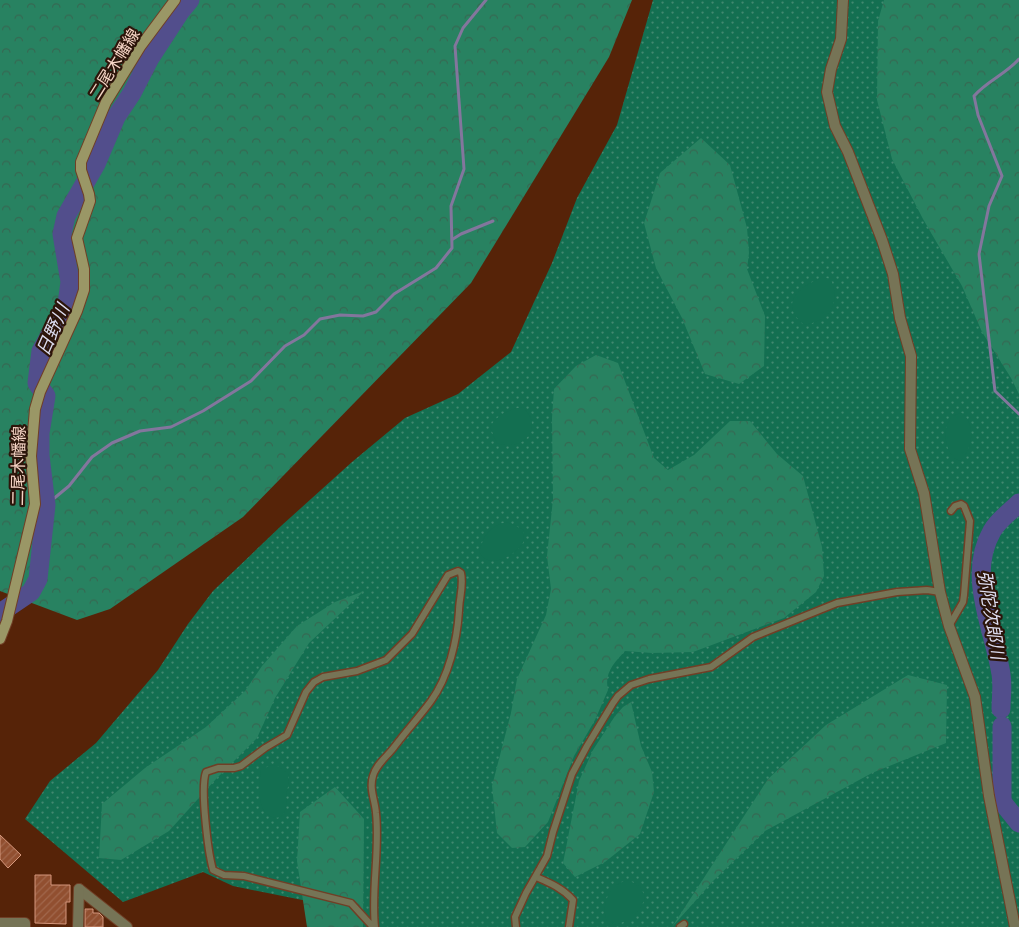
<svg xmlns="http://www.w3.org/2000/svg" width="1019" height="927" font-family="'IBM Plex Sans','Noto Sans JP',sans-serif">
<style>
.grass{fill:url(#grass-dots)}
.forest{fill:url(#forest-crowns)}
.garden{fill:#136f51}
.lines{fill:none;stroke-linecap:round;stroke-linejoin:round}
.stream{stroke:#83769d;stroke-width:3}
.river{stroke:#524e8c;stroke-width:19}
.building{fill:url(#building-hatch);stroke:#d5977c}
.service-casing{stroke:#703f26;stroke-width:9}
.minor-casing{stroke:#703f26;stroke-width:12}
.secondary-casing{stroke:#703f26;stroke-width:12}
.service{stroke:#767456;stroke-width:6}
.minor{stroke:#767456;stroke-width:10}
.secondary{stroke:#9a9766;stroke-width:10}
.labels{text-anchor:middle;stroke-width:4.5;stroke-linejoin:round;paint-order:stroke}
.street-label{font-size:16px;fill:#f6d5c6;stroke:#2c150a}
.water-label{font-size:18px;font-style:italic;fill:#dcdcef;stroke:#2c150a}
</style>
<defs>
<pattern id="grass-dots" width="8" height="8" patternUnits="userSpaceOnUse" patternTransform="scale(1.25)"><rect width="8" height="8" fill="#136f51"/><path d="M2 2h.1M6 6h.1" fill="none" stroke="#428970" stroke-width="1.8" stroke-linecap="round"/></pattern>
<pattern id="forest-crowns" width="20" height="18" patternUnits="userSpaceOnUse" patternTransform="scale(1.25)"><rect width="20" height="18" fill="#288261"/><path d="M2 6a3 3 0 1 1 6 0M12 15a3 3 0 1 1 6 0" fill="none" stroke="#366852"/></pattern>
<pattern id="building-hatch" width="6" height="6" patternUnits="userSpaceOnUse" patternTransform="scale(1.25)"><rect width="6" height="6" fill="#914f30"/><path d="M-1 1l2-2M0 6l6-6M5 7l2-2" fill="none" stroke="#a1674c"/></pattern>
</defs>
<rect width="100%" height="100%" fill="#562308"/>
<path class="grass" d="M 653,0 L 1019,0 L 1019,927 L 351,927 L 322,904 L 233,886 L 203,872 L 123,902 L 25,819 L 50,781 L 96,743 L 158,670 L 188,624 L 213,591 L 281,526 L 352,462 L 405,418 L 458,394 L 511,352 L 552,263 L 577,198 L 617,125 Z"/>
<g class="forest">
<path d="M 0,0 L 632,0 L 609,57 L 471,283 L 243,517 L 110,609 L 77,620 L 0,591 Z"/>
<path d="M 884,0 L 1019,0 L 1019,394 L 1011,378 L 982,332 L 962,286 L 923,219 L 892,159 L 877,100 L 878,21 Z"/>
<path d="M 701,138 L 730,165 L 747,228 L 749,253 L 747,269 L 765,316 L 764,366 L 739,384 L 705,374 L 682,318 L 656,268 L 644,223 L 660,173 Z"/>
<path d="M 596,355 L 618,363 L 654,458 L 668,470 L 694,455 L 730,421 L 750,421 L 777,454 L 803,476 L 822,547 L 824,576 L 816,592 L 784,618 L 693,652 L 652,653 L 625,651 C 614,663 604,673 608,690 L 595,720 L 574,756 L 548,822 L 525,847 L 512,848 L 497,833 L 492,786 L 511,713 L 517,679 L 546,615 L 551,589 L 547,556 L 553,499 L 552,418 L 554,389 L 576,366 Z"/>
<path d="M 364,591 L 309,643 L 275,698 L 257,738 L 216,779 L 169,831 L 121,860 L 99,858 L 102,804 L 145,768 L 206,727 L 245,691 L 262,666 L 297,626 L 335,602 Z"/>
<path d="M 908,675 L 947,685 L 946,743 L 872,773 L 765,831 L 713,881 L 672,927 L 768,779 L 826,725 Z"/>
<path d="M 631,702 L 641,746 L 652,772 L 654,792 L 640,834 L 605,862 L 575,877 L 563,863 L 579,781 L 593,750 L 615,716 L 623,707 Z"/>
<path d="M 335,787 L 364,819 L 363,927 L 307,927 L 297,861 L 300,812 Z"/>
</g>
<g class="garden">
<path d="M 821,278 L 827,278 L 832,282 C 840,306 828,321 804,325 C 779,304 797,288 821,278 Z"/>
<path d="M 523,407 C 545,429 522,452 497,443 L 490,427 C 496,415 510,409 523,407 Z"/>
<path d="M 962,413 C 976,425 973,449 960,461 C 945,456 941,429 951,418 C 954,415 958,414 962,413 Z"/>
<path d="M 507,522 L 524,530 L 523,543 C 514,556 490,571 479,552 C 483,536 491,525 507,522 Z"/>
<path d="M 276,765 L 288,774 C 290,785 287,788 286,797 C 286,803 287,807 284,813 C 279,822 267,817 263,809 C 258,799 259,781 261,770 L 269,766 Z"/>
<path d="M 629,880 L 640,887 L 645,896 C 643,911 625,927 608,924 C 599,906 609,883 629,880 Z"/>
</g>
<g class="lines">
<g class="stream">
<path d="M 1019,59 C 1006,74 987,81 974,96 L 978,115 L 1002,176 L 989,206 L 979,254 L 995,391 L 1019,414"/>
<path d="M 453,239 L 461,234 L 493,221"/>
<path d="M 46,505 L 69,486 L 92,457 L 112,443 L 140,431 L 171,427 L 203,411 L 251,381 L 285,346 L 304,335 L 320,319 L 340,315 L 363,316 L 376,312 L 394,294 L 436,268 L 452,248 L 451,206 L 464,169 L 455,46 L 463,28 L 486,0"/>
</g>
<g class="river">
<path d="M 0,613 L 31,592 L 38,579 L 46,505 L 40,456 L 40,433 L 46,396 L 37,383 L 41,351 L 67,304 L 70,282 L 62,234 L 66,216 L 96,164 L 116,117 L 132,93 L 150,58 L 180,12 L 190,0"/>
<path d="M 1001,709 C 1001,698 1003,686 1001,674 C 994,629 966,576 992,531 C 998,520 1010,512 1019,503"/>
<path d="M 1002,726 L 1002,798 L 1003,803 L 1019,823"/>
</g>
</g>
<g class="building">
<path d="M 0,835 L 21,855 L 8,868 L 0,859 Z"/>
<path d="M 35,875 L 51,875 L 51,885 L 70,885 L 70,902 L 66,902 L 66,924 L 35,923 Z"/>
<path d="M 85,909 L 93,909 L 93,913 L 99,913 L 103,917 L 103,927 L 85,927 Z"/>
</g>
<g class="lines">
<defs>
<g id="service">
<path d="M 949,626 L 963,602 L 964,595 L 970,521 L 964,506 L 961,504 L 955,506 L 951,511"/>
<path d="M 536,877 C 550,883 562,888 573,900 L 569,927"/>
<path d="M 373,927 L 351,903 L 244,876 L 224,875 L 213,870 C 208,852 200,788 206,772 L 218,768 L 234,768 L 241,766 L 265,748 L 287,735 L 306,692 L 314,682 L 323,677 L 357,671 L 386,660 L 412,634 L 448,575 L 458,571 L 461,573 C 464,585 459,599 459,611 C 457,641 449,676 431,701 C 420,716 407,730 395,746 C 388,756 376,764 373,776 C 369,789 375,800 376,813 C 380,851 371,889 375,927"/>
<path d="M 516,927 L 515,917 L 526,893 L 547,856 L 553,832 L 572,774 L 587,746 L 613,703 L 618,696 L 631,685 L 649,679 L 711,667 L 753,637 L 837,603 L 897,592 L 927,590 L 940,592"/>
<path d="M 680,927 L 684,924"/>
</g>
<g id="minor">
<path d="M 843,0 L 841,39 L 831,69 L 827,92 L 835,126 L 848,152 L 882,240 L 893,274 L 900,318 L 911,356 L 910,449 L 924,493 L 940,592 L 949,626 L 975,697 L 989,796 L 1015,927"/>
<path d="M 79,889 L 127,927"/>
<path d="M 0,923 L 25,923 L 25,927"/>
<path d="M 78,927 L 79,889"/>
</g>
<path id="secondary" d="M 0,639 L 7,621 L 35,504 L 31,456 L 35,409 L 40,392 L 77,311 L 84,290 L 84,269 L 77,238 L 90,201 L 89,194 L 81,170 L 81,162 L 106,102 L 140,47 L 175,0"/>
</defs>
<use href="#service" class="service-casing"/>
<use href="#minor" class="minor-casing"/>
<use href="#secondary" class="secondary-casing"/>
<use href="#service" class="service"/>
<use href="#minor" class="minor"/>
<use href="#secondary" class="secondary"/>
</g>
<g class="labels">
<g class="street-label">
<text transform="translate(114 64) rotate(-58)" y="6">二尾木幡線</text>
<text transform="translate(18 466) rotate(-89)" y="6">二尾木幡線</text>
</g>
<g class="water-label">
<text transform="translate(53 330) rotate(-66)" y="6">日野川</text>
<text transform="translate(991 615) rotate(81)" y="6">弥陀次郎川</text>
</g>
</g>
</svg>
